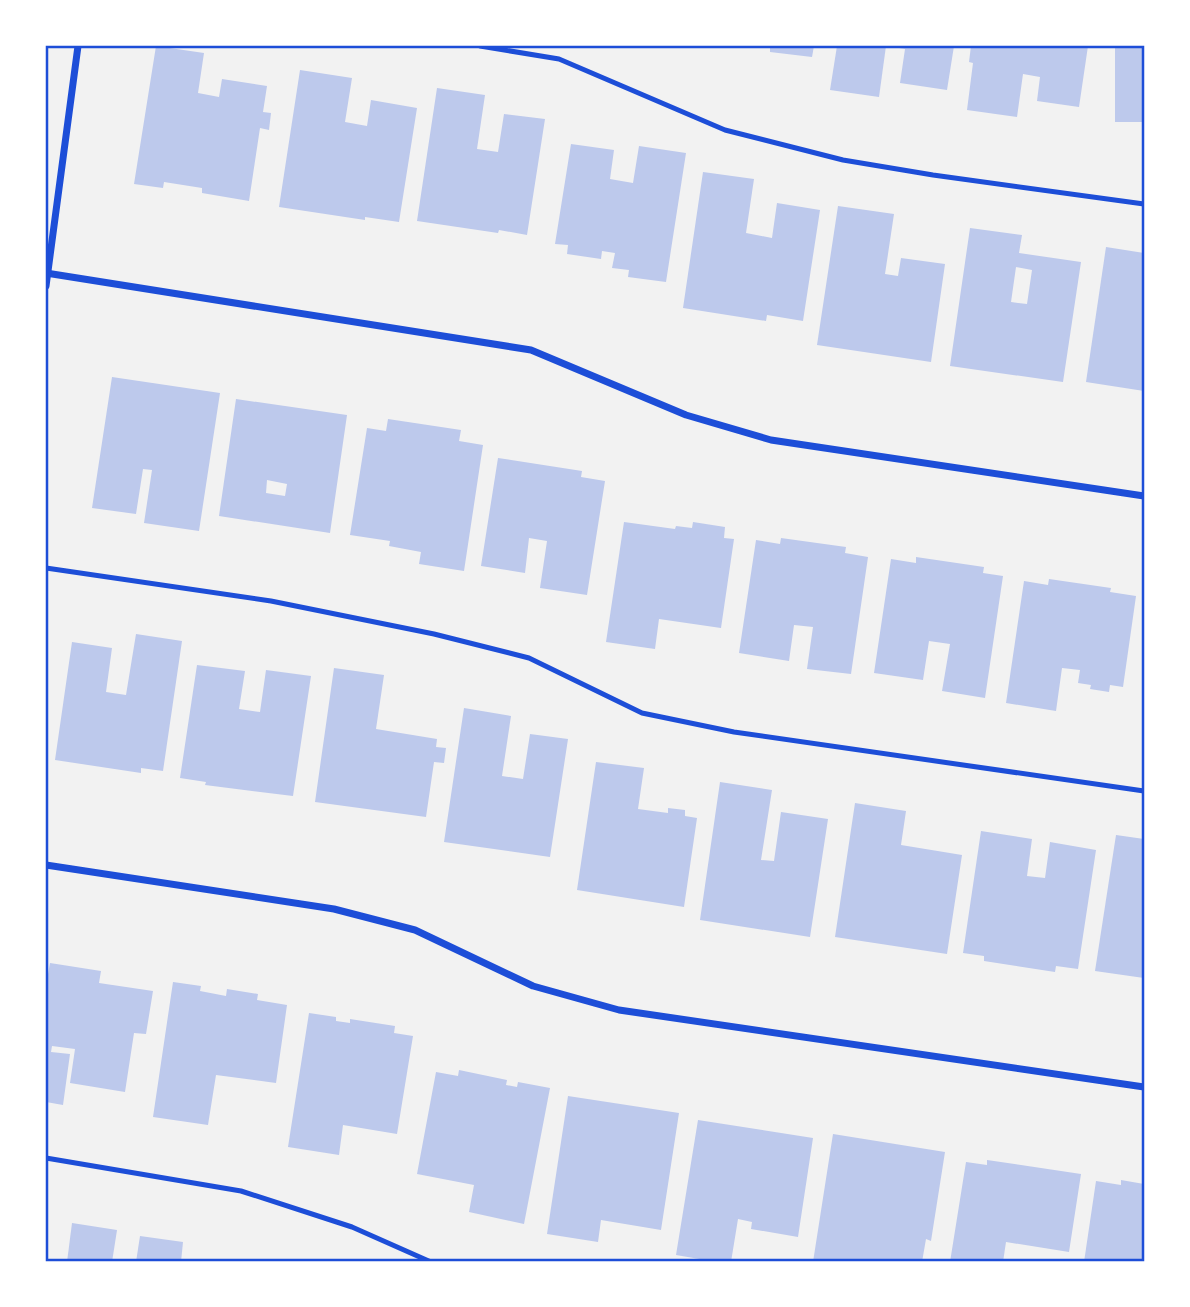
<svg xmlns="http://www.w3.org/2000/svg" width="1190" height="1307" font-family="'Archivo Narrow',sans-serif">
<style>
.building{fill:#bdc9ec;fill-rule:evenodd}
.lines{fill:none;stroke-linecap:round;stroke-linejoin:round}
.service{stroke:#1d4ed8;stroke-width:5}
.minor{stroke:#1d4ed8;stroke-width:7}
.neatline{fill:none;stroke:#1d4ed8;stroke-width:2.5}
</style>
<rect width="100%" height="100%" fill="#f2f2f2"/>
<g class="building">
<path d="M 156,46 L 204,53 L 198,93 L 219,97 L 222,79 L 267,86 L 263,112 L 271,113 L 269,130 L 260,128 L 249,201 L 202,193 L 202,188 L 164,182 L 163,188 L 134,184 Z"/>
<path d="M 770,46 L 814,46 L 812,57 L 770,52 Z"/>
<path d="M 837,46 L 886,46 L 879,97 L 830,90 Z"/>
<path d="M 893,46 L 954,46 L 947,90 L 900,83 L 905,49 L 893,47 Z"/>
<path d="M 971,46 L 1088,46 L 1079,107 L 1037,101 L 1040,77 L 1023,74 L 1017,117 L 967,110 L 973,63 L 969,62 Z"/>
<rect x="1115" y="46" width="29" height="76"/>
<path d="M 300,70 L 352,78 L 345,122 L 367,126 L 371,100 L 417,108 L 399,222 L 365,217 L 365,220 L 279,207 Z"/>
<path d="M 437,88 L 485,95 L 477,149 L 498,152 L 504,114 L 545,119 L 527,235 L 499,230 L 498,233 L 417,221 Z"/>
<path d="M 571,144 L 614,150 L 610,179 L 633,183 L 639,146 L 686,153 L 666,282 L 628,277 L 629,270 L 612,268 L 615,253 L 602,251 L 601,259 L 567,254 L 568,245 L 555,244 Z"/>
<path d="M 703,172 L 754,179 L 746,233 L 772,238 L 777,203 L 820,210 L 803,321 L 767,315 L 766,321 L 683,308 Z"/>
<path d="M 838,206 L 894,214 L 885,274 L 898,276 L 901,258 L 945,264 L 931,362 L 817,345 Z"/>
<path d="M 970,228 L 1022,235 L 1019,253 L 1081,262 L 1063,382 L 950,366 ZM 1016,267 L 1032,270 L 1027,304 L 1011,302 Z"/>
<path d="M 1106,247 L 1144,253 L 1144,391 L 1086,382 Z"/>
<path d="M 112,377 L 220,393 L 199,531 L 144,523 L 152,470 L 143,469 L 136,514 L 92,508 Z"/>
<path d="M 236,399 L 347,415 L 330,533 L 219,516 ZM 267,480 L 287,484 L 285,496 L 266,493 Z"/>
<path d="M 388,419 L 461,430 L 459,441 L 483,445 L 464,571 L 419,564 L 421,552 L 389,546 L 390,541 L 350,535 L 367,428 L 386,431 Z"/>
<path d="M 498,458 L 582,471 L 581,477 L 605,481 L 587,595 L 540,588 L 547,541 L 529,538 L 525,573 L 481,566 Z"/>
<path d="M 624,522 L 675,529 L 676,526 L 692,528 L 693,522 L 725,527 L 724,538 L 734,539 L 721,628 L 659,619 L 655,649 L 606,642 Z"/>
<path d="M 781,538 L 846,547 L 845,553 L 868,557 L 851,674 L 807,669 L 813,627 L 794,625 L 789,661 L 739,653 L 756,540 L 780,544 Z"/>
<path d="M 916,557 L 984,567 L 983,573 L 1003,576 L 985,698 L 942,691 L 950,644 L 929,641 L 923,680 L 874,673 L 891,559 L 916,563 Z"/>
<path d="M 1049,579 L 1111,588 L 1110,592 L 1136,596 L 1123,687 L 1110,685 L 1109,692 L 1090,689 L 1091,685 L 1078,683 L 1080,670 L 1062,668 L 1056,711 L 1006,703 L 1024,581 L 1048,585 Z"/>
<path d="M 136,634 L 182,641 L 163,771 L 141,768 L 141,773 L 55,760 L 72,642 L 112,648 L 106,692 L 126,695 Z"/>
<path d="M 197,665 L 245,671 L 239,709 L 260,712 L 266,670 L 311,676 L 293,796 L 205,785 L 206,782 L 180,778 Z"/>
<path d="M 334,668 L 384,675 L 376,729 L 437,739 L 436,747 L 446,748 L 444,763 L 434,762 L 426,817 L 315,802 Z"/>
<path d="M 464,708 L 511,716 L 502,776 L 523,779 L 530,734 L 568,739 L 550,857 L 444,842 Z"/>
<path d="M 596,762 L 644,768 L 638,809 L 668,813 L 668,808 L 685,810 L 685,816 L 697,818 L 684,907 L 577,890 Z"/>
<path d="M 720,782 L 772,790 L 761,860 L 774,861 L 781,812 L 828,819 L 810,937 L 700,920 Z"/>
<path d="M 855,803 L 906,811 L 901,845 L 962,855 L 947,954 L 835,937 Z"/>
<path d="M 981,831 L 1032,839 L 1027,876 L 1045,878 L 1050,842 L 1096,850 L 1078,969 L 1056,966 L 1055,972 L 984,961 L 984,956 L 963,953 Z"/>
<path d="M 1116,835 L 1144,839 L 1144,978 L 1095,971 Z"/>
<path d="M 50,963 L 101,971 L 99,983 L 153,991 L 146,1034 L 134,1033 L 125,1092 L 70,1083 L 75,1049 L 52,1046 L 51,1052 L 70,1054 L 63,1105 L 46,1102 L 46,974 L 48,974 Z"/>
<path d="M 173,982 L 201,986 L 200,991 L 226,996 L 227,989 L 258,994 L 257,1000 L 287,1005 L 276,1083 L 216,1075 L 208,1125 L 153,1117 Z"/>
<path d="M 309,1013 L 336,1017 L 336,1021 L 350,1023 L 350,1019 L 395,1026 L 394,1033 L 413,1036 L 397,1134 L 343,1125 L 339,1155 L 288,1147 Z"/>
<path d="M 459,1070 L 507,1080 L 506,1085 L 517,1087 L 518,1082 L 550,1088 L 524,1224 L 469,1212 L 474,1185 L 417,1174 L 436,1072 L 458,1076 Z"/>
<path d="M 568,1096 L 679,1113 L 661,1230 L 601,1220 L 598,1242 L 547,1234 Z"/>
<path d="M 698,1120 L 813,1138 L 798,1237 L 751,1229 L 752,1222 L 738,1219 L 731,1262 L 717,1262 L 676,1255 Z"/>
<path d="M 833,1134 L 945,1152 L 931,1241 L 926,1239 L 922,1262 L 866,1260 L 866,1262 L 813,1262 Z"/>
<path d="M 987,1160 L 1081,1174 L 1069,1252 L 1006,1242 L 1003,1262 L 950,1262 L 966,1162 L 987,1165 Z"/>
<path d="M 1121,1180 L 1144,1184 L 1144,1262 L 1084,1262 L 1096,1181 L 1121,1185 Z"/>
<path d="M 72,1223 L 117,1230 L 112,1262 L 67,1262 Z"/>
<path d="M 140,1236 L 183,1242 L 181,1262 L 136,1262 Z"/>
</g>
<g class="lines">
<g class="service">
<path d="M 480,46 L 559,59 L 725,130 L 843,160 L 933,175 L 1144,204"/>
<path d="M 46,568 L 271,601 L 434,634 L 529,658 L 642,713 L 734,732 L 1144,791"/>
<path d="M 46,1158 L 241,1191 L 352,1227 L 431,1262"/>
</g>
<g class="minor">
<path d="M 46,273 L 531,350 L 686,415 L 771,440 L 1144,496"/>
<path d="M 46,286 L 78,46"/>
<path d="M 46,865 L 334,909 L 415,930 L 533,986 L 619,1010 L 1144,1087"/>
</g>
</g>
<rect width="1190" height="1307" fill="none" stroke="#ffffff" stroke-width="94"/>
<rect x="47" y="47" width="1096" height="1213" class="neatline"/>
</svg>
